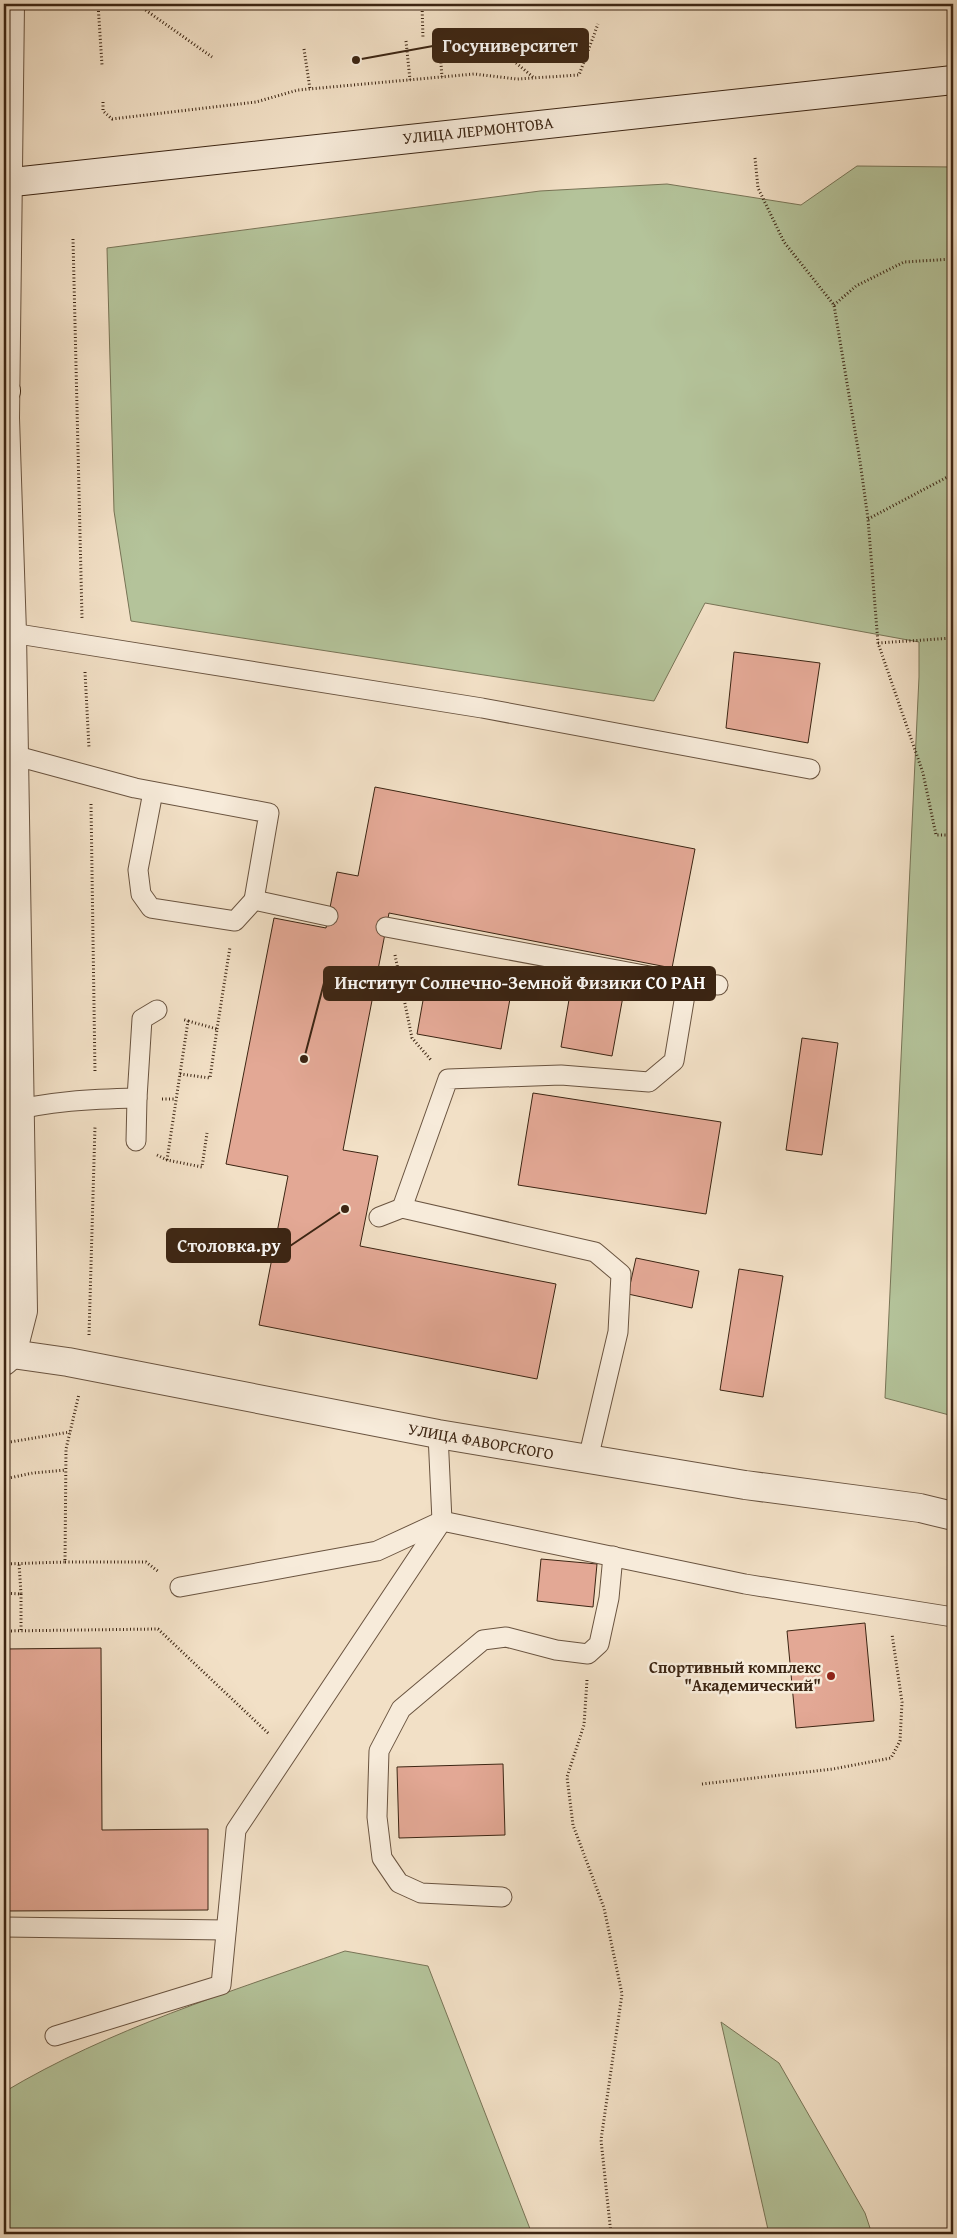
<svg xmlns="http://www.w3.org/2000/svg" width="957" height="2238" font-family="'Gentium Book Plus',serif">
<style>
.green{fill:#b4c39a;stroke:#787456}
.building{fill:#e3a895;stroke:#3c2513}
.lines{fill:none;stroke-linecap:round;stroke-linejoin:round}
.service-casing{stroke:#6a5440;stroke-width:21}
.tertiary-casing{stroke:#6a5440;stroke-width:30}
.secondary-casing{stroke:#3c2513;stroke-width:30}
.path{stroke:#3c2513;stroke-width:3;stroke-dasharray:1 2.5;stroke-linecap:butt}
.service{stroke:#f7ebda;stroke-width:19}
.tertiary{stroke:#f7ebda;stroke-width:28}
.secondary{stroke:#f7ebda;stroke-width:28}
.poi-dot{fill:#8f2418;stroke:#f7ebda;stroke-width:2}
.labels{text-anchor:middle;stroke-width:5;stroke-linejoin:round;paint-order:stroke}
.street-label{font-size:16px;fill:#3c2513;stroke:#f7ebda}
.poi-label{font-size:16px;font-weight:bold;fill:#3c2513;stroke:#f7ebda;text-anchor:end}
.leader{fill:none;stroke:#3c2513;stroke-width:2}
.callout-dot{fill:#3c2513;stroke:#f7ebda;stroke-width:2}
.callout{fill:#3c2513;stroke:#3c2513;stroke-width:2}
.callout-label{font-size:18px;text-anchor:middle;font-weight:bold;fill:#fff}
</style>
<rect width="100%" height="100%" fill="#f2e0c6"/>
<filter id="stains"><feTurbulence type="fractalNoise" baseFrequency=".004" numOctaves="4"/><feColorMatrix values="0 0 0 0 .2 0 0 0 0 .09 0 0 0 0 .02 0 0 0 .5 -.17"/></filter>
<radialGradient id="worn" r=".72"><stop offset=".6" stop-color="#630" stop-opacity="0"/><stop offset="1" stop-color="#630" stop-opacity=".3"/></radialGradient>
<g class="green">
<path d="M 857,166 L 953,167 L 953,1416 L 885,1398 L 919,677 L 919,642 L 705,603 L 654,701 L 131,621 L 114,511 L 107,248 L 540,191 L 667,184 L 801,205 Z"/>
<path d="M 345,1951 L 428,1966 L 532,2234 L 4,2234 L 4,2092 C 109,2029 230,1992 345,1951 Z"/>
<path d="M 721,2022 L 779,2063 L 865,2213 L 872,2234 L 769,2234 Z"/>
</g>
<g class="building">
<path d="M 734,652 L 820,663 L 808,743 L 726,728 Z"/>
<path d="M 375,787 L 695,849 L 672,968 L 389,913 L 343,1150 L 378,1156 L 360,1246 L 556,1284 L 537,1379 L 259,1325 L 288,1176 L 226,1164 L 274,918 L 326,928 L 337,872 L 358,876 Z"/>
<path d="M 429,967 L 513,982 L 501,1049 L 417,1034 Z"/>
<path d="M 572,982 L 624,991 L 612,1056 L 561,1047 Z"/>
<path d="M 802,1038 L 838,1043 L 822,1155 L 786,1150 Z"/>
<path d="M 533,1093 L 721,1122 L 706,1214 L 518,1185 Z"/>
<path d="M 636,1258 L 699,1271 L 692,1308 L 628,1294 Z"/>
<path d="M 739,1269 L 783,1276 L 763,1397 L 720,1390 Z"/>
<path d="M 541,1559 L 597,1564 L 593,1607 L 537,1601 Z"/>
<path d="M 865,1623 L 874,1721 L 796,1728 L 787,1631 Z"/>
<path d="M 101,1648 L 102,1830 L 208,1829 L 208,1910 L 4,1911 L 4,1649 Z"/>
<path d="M 503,1764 L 505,1835 L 399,1838 L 397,1767 Z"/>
</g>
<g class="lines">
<defs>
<g id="service">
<path d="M 12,633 L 482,708 L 810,769"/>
<path d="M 13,755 L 135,788 L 269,813 L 254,900 L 328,916"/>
<path d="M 153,792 L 138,870 L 141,894 L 151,908 L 235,921 L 254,900"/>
<path d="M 386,927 L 687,983 L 718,985"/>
<path d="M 4,1113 C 47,1101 93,1099 137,1098 L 142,1019 L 157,1010"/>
<path d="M 136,1141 L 137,1098"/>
<path d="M 402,1208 L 448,1079 L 561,1075 L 649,1082 L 674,1061 L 687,983"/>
<path d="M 379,1217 L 402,1208 L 595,1252 L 621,1274 L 618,1332 L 588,1459"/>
<path d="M 180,1587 L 377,1551 L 442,1521 L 745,1584 L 953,1617"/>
<path d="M 502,1897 L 421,1893 L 399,1883 L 382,1858 L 377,1817 L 379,1751 L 401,1709 L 483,1640 L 506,1637 L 556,1650 L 588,1654 L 599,1644 L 609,1598 L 613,1556"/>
<path d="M 4,1927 L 226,1930"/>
<path d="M 55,2036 L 221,1985 L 236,1830 L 442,1521 L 438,1434"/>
</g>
<g id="tertiary">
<path d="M 12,1354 L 68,1362 L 438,1434 L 745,1485 L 920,1508 L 953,1516"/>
<path d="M 4,1361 L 12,1354 L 23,1311 L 12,633 L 5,418 L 10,4"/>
</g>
<g id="secondary">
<path d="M 4,183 L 953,80"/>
<path d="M 4,388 L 6,391"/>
</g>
</defs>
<use href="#service" class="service-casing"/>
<use href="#tertiary" class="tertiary-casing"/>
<use href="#secondary" class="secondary-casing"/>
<g class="path">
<path d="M 98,4 L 102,65"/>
<path d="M 137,4 L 212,57"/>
<path d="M 422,4 L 423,39"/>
<path d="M 743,4 L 743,11"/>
<path d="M 481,34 L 533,77"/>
<path d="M 439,38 L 442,77"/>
<path d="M 406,41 L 410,80"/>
<path d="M 304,49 L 310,89"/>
<path d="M 103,102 L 103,111 L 112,119 L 256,102 L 298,90 L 474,74 L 517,79 L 579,75 L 598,24"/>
<path d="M 755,158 L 758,188 L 784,242 L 834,305 L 860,461 L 868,519 L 878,643 L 923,773 L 936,835 L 953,835"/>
<path d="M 73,239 L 82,618"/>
<path d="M 834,305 L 856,286 L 904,262 L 953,259"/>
<path d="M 868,519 L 953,474"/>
<path d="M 878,643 L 953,638"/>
<path d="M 85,672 L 89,748"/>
<path d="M 91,804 L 95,1073"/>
<path d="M 395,955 L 412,1038 L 431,1060"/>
<path d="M 217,1029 L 230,947"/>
<path d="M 180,1074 L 210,1078 L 217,1029 L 188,1021"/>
<path d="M 162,1099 L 176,1099"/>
<path d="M 157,1155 L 167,1160 L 202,1167 L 207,1133"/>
<path d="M 167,1160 L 188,1021 L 182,1019"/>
<path d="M 89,1335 L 95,1126"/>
<path d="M 4,1443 L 70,1432"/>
<path d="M 4,1479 L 33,1473 L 66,1470"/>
<path d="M 65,1562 L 146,1562 L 159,1572"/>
<path d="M 4,1564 L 65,1562 L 66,1449 L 79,1394"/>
<path d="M 4,1593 L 21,1594 L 19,1563"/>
<path d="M 21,1594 L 21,1631"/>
<path d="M 4,1631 L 158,1629 L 269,1734"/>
<path d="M 587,1680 L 584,1725 L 567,1777 L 573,1825 L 604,1908 L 622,1994 L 601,2140 L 611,2234"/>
<path d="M 702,1784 L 833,1769 L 891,1758 L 900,1741 L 902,1702 L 892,1634"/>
</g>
<use href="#service" class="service"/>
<use href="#tertiary" class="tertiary"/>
<use href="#secondary" class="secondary"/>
</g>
<circle class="poi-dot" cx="831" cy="1676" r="5"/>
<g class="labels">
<g class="street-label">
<text transform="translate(478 130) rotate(-6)" y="6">УЛИЦА ЛЕРМОНТОВА</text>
<text transform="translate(481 1441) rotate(10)" y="6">УЛИЦА ФАВОРСКОГО</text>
</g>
<g class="poi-label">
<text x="821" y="1673">Спортивный комплекс<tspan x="821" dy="18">"Академический"</tspan></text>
</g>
</g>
<path class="leader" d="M356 60L433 46M304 1059L324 983M345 1209L290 1246"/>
<g class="callout-dot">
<circle cx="356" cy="60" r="5"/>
<circle cx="304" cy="1059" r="5"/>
<circle cx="345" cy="1209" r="5"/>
</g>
<g class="callout">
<rect x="433" y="29" width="155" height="33" rx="5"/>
<rect x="324" y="967" width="391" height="33" rx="5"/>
<rect x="167" y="1229" width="123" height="33" rx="5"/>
</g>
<g class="callout-label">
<text x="510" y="52">Госуниверситет</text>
<text x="520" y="989">Институт Солнечно-Земной Физики СО РАН</text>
<text x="229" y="1252">Столовка.ру</text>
</g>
<rect width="957" height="2238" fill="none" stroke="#f2e0c6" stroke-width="20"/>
<rect x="5" y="5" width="947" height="2228" fill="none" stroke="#3c2513" stroke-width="2.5"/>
<rect x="10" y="10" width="937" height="2218" fill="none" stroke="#3c2513"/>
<rect width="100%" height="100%" filter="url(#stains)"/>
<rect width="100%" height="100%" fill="url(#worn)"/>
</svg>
